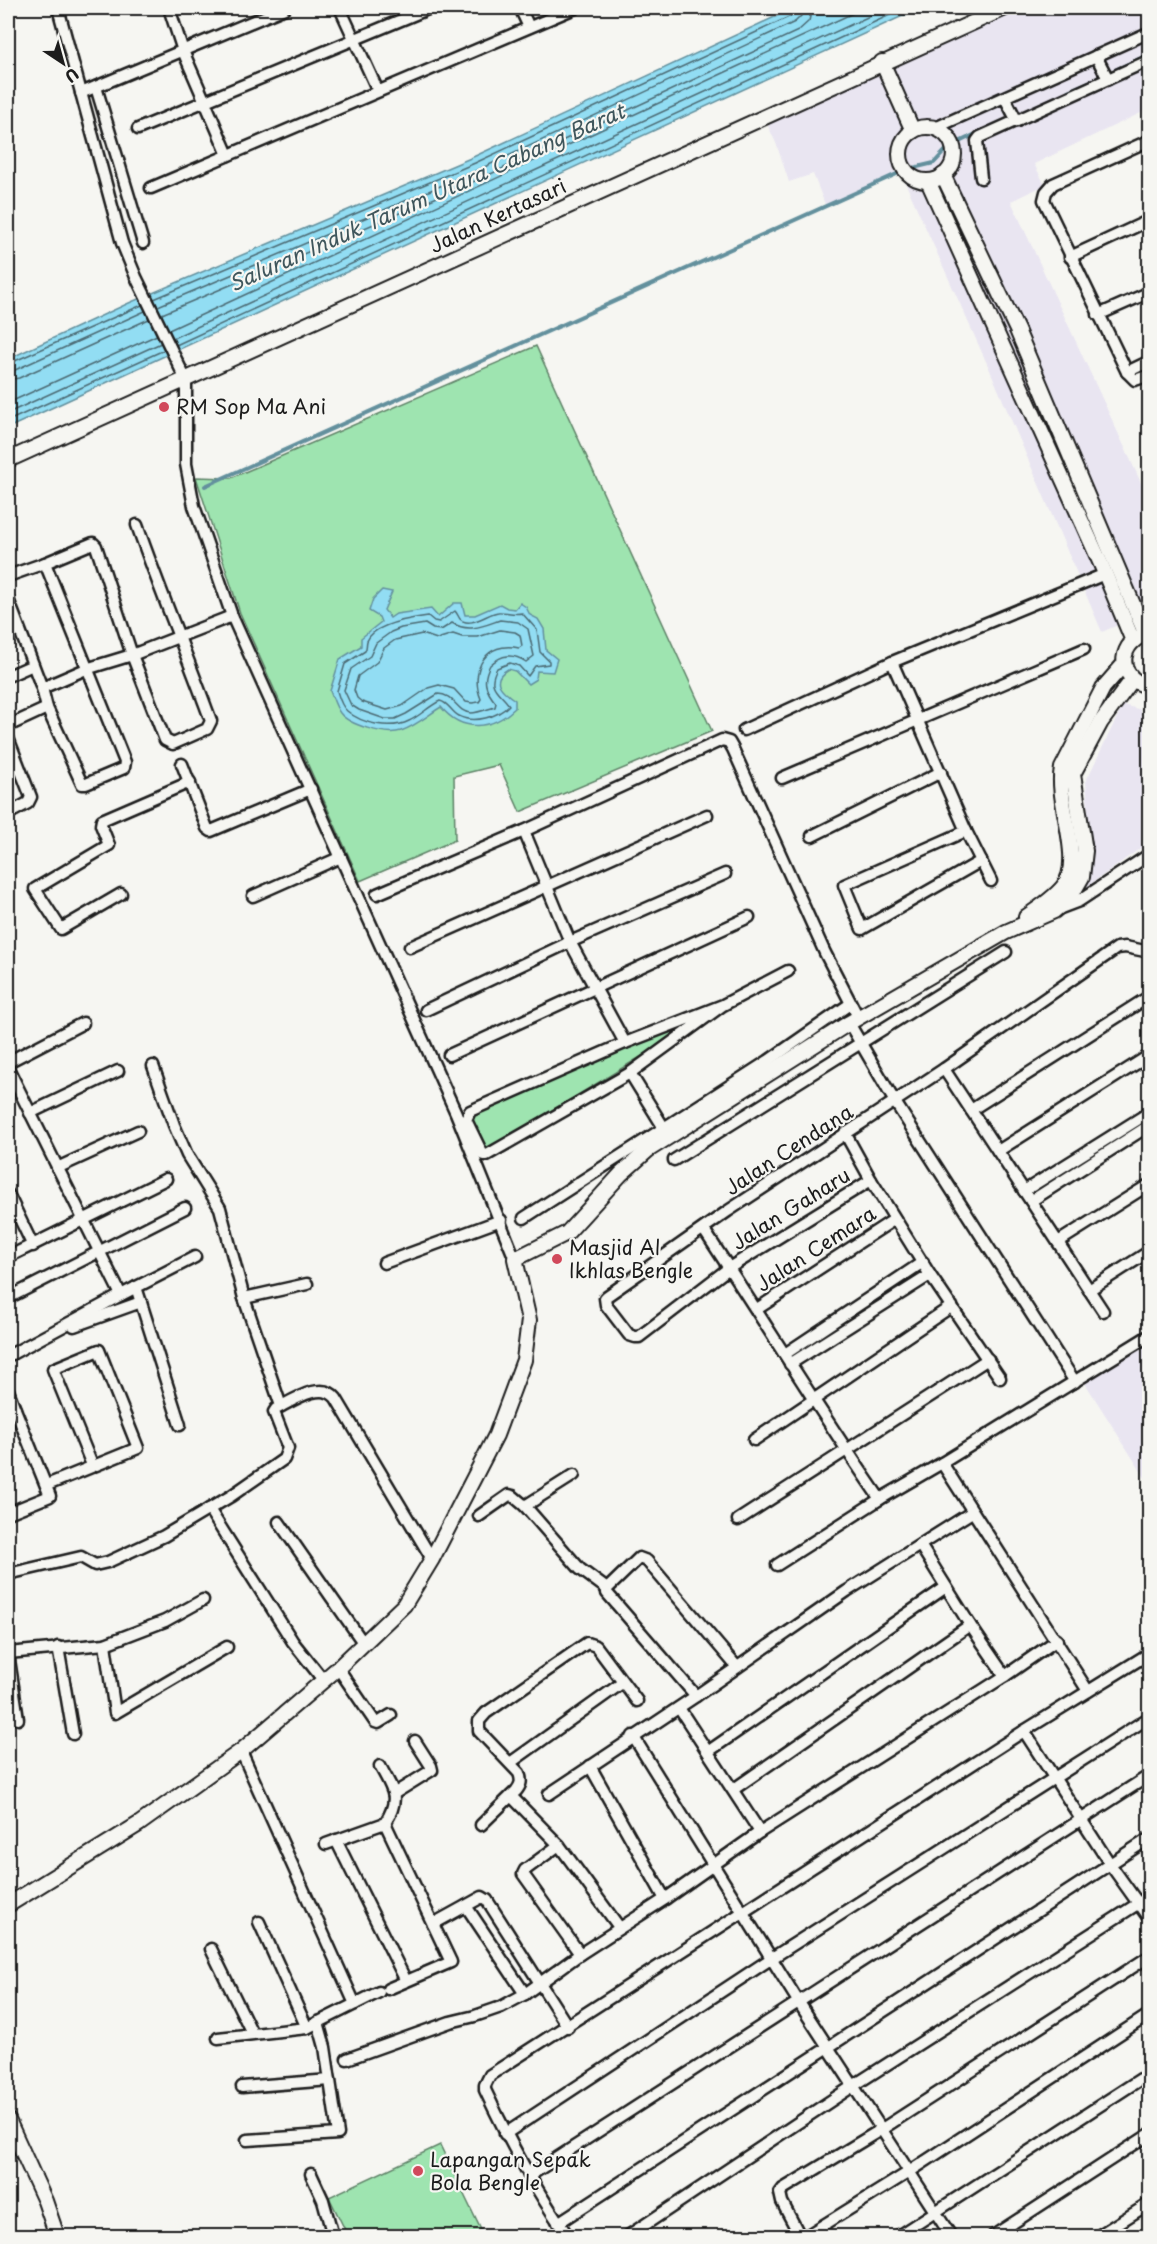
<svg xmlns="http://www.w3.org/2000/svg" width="1157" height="2244" font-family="'Playpen Sans',sans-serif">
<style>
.built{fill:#e9e5f1}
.green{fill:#9ee4b0;stroke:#5d8066;stroke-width:1.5}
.water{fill:#92ddf3;stroke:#63909d;stroke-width:1.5}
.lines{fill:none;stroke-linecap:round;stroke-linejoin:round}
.shore{stroke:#4b6972;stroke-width:1.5}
.stream{stroke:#63909d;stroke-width:4}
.minor-casing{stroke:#1c1c1c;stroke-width:15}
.tertiary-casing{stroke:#1c1c1c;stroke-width:18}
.minor{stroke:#f6f6f2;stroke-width:10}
.tertiary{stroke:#f6f6f2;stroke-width:14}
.poi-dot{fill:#d1495b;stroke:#f6f6f2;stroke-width:2}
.labels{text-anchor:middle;stroke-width:4.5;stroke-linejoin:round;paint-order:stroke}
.street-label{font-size:20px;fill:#1c1c1c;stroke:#f6f6f2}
.poi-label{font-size:20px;fill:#1c1c1c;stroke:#f6f6f2;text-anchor:start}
.water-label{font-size:21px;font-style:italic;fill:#3f565c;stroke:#f6f6f2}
</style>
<rect width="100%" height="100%" fill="#f6f6f2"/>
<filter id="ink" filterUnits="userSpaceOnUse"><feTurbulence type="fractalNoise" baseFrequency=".0167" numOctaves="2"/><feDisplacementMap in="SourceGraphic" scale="12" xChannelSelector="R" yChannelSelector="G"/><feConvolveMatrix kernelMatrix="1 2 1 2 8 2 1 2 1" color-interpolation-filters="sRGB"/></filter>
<g filter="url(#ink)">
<g class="built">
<path d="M 985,8 L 1149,8 L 1149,109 L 1034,164 L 1045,185 L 1011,201 L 1149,500 L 1149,611 L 1102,632 L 989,368 L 900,171 L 826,207 L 813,174 L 789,182 L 776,143 L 761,111 Z"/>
<path d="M 1123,705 L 1149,712 L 1149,842 L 1081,891 L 1092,869 L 1086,781 Z"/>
<path d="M 1149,1340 L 1149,1484 L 1085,1383 Z"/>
</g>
<g class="green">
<path d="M 536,346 L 712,731 L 520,812 L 499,765 L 454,776 L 455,840 L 360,881 L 240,613 L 196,477 L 231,478 Z"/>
<path d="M 692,1020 L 652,1050 L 487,1150 L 470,1115 Z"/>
<path d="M 440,2145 L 484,2236 L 348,2236 L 329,2197 Z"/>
</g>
<g class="water">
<path d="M 794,8 L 920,8 L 8,428 L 8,359 L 129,303 L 473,157 Z"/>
<path d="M 382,590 L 392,592 L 384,610 L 390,618 L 396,614 L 431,609 L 438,617 L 454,603 L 462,603 L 465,615 L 475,615 L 500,604 L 507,608 L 515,609 L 520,603 L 526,607 L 530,615 L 538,619 L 544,629 L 546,650 L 557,659 L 553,672 L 537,671 L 536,679 L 528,684 L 515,671 L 508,669 C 489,680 502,691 515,700 L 515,708 C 492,730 462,733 441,707 C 428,715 416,726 401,731 C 386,736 349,725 340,713 C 335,706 333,698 330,691 L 340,659 L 361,646 L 361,638 L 381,622 L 379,617 L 369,611 L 373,599 Z"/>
</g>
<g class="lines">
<g class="shore">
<path d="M 154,299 L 475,163 L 791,16 L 794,13 L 795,8"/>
<path d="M 158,306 L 478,170 L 795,22 L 801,16 L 803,8"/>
<path d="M 162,314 L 482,178 L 798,31 L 809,21 L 812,8"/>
<path d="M 169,330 L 864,8"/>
<path d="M 173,338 L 887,8"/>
<path d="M 176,345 L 905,8"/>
<path d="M 8,364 L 142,305"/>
<path d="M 8,371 L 15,370 L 145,311"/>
<path d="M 8,380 L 19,378 L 149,319"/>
<path d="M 8,403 L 157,335"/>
<path d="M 8,413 L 161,343"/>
<path d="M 8,421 L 164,350"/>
<path d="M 455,611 C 457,613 458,616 460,619 C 470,629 488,613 498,612 C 503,611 513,615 522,613 L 537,630 L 540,652 L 549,661 L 549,664 L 535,666 L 528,676 L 519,666 L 510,663 L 497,668 C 486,688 499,691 509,705 C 498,717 474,724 459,716 C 451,712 449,703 440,701 C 429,706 420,716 409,721 C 391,730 362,724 347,711 C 341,706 339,698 337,691 L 345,664 L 365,651 C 367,648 366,645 367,641 C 373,624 413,618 428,616 L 434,621 L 439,622 Z"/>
<path d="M 500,620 L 518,622 L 528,629 L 534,656 L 526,662 C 513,653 502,654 490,665 C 482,680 485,690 496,703 L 495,707 C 488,709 478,713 471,713 C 456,712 454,694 438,694 L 406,714 L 395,719 L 385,719 L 359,710 L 351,705 L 344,690 L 351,669 L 370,656 L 376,643 L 391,632 L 401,628 L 425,624 L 433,629 L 441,630 L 452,623 C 469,633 483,626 500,620 Z"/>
<path d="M 500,630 L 515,632 L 520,635 L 522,646 L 519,648 C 486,640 469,670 481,699 L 479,702 L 472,703 L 466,702 L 454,689 L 439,685 L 428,688 L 402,706 L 387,710 L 362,702 L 357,698 L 354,690 L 358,676 L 377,662 L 384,648 L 395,640 L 422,634 L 437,639 L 453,634 L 462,637 L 478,637 Z"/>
</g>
<g class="stream">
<path d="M 1115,70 L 1150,54"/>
<path d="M 1068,91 L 1098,78"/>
<path d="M 959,142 L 980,132"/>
<path d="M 913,168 L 934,163 L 946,150"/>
<path d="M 205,486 L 899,173"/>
</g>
<defs>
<g id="minor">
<path d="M 58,8 L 122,243 L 136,277 L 186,380 L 186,464 L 194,506 L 232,616 L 456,1113 L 515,1259"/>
<path d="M 169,8 L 183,51 L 228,155"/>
<path d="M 340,8 L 378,91"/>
<path d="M 520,8 L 529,27"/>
<path d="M 1096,56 L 1108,79"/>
<path d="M 96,87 L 143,243"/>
<path d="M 81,93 L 285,8"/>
<path d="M 1005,98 L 1017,121"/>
<path d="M 935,128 L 1150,32"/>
<path d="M 138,129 L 430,8"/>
<path d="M 1150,140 L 1053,184 L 1046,192 L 1044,200 L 1127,372 L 1135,380 L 1150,375"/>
<path d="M 981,178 L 977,141 L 980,137 L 1150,60"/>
<path d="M 151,188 L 575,8"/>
<path d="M 1070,257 L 1150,220"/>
<path d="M 1098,315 L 1150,292"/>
<path d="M 1127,372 L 1150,361"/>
<path d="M 8,576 L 45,563"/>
<path d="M 8,599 L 42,688 L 86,669 L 132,655 L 232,616"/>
<path d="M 8,676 L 33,665"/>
<path d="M 42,688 L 47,708 L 82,784 L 86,784 L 124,768 L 125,762 L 45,563 L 93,543 L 96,546 L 132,655 L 165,740 L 173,744 L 207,729 L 211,721 C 187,655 160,591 137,525"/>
<path d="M 8,726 L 47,708"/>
<path d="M 744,730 L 892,662"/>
<path d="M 8,738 L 31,797 L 28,803 L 8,814"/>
<path d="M 182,764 L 207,828 L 211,831 L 311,789"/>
<path d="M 782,778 L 1084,649"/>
<path d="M 524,831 L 570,942 L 625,1043"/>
<path d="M 966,831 L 844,885 L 862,929 L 981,861"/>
<path d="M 812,836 L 941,772"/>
<path d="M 991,881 L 966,831 L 892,662 L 1105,574"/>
<path d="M 121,894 L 61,929 L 35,889 L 109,845 L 101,825 L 102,820 L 190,782"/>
<path d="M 377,894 L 524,831 L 722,740 L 729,742 L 733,749 L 825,953 L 858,1017"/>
<path d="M 253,896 L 341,857"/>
<path d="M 1058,909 L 1079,901 L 1150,854"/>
<path d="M 410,947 L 707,815"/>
<path d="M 723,1005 L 630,1073 L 487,1155 L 483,1155 L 466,1120 L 470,1111 L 625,1043 L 723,1005 L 788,971"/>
<path d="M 426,1010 L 570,942 L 725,874"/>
<path d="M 849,1023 L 895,1102 L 1075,1382"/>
<path d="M 449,1055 L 749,917"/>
<path d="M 8,1062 L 83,1023"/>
<path d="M 153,1066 L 174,1125 L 187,1155 L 220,1208 L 244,1298 L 281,1406"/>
<path d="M 8,1068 L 121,1295 L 195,1257"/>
<path d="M 944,1069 L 1103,1311"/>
<path d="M 630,1073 L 664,1128"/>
<path d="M 971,1110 L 1150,996"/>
<path d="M 30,1113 L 118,1071"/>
<path d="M 845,1133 L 871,1180 L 930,1275 L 1000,1378"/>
<path d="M 998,1151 L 1150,1055"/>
<path d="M 674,1160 L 1006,952"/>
<path d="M 57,1168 L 138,1131"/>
<path d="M 871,1180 L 729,1268 L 639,1337 L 635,1337 L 629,1335 L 606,1305 L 605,1298 L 607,1296 L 728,1211 L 944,1069 L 1117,948 L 1125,947 L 1150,952"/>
<path d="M 1024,1191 L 1150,1112"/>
<path d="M 8,1194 L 33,1246"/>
<path d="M 1031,1201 L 1150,1125"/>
<path d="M 524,1218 L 768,1061 L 850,1004"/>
<path d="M 704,1230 C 763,1319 819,1411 880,1499"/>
<path d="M 1058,1242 L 1150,1184"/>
<path d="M 8,1257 L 166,1179"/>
<path d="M 384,1263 L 501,1220"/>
<path d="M 136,1287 L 180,1425"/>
<path d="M 1089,1290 L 1150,1251"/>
<path d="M 8,1298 L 185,1208"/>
<path d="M 244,1298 L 307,1284"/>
<path d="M 757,1309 L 895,1219"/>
<path d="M 74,1326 L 141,1302"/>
<path d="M 785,1354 L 923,1262"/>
<path d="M 8,1356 L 121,1295"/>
<path d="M 790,1364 L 930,1275"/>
<path d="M 8,1390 L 15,1409 L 8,1412"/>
<path d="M 754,1440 L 952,1306"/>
<path d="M 942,1463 L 1088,1691"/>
<path d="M 47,1485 L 138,1448 L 99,1350 L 53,1369 L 92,1465"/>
<path d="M 525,1506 L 580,1569 L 607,1589"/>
<path d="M 209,1509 L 293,1642 L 324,1681"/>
<path d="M 8,1513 L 50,1496 L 15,1409"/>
<path d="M 479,1516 L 509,1495 L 513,1496 L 525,1506 L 574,1475"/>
<path d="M 738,1520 L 988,1359"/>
<path d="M 279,1522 L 364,1644"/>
<path d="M 920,1545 L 970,1625 L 1005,1676"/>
<path d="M 777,1565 L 880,1499 L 942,1463 L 1150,1335"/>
<path d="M 8,1574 L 81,1557 L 95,1565 L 108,1562 L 164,1536 L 231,1496 L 284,1459 L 288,1448 L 274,1412 L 276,1409 C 292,1401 322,1380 336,1398 L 432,1559"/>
<path d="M 105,1644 L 115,1713 L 227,1647"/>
<path d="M 58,1647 L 73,1734"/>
<path d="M 8,1653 L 105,1644 L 165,1621 L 203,1600"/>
<path d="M 8,1653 L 18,1719"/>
<path d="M 338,1668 L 375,1722 L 378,1723 L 391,1715"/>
<path d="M 696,1696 L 607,1593 L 607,1589 L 639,1558 L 647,1561 L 737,1667"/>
<path d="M 679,1708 L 760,1832"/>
<path d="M 1024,1731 L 1110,1864 L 1150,1920"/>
<path d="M 633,1736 L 798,2001 L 951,2236"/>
<path d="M 241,1751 L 355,2004 L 307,2028 L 259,1922"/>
<path d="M 709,1751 L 946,1587"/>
<path d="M 510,1763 L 622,1683"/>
<path d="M 590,1766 L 665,1899"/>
<path d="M 734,1789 L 970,1625"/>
<path d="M 395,1793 L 432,1770 L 431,1766 L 415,1741"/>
<path d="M 549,1794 L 696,1696 L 847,1591 L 972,1512"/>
<path d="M 511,1796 L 559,1845"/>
<path d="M 385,1823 L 451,1962 L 388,1989"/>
<path d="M 481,1825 L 516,1791 C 521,1785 522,1781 519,1773 L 479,1731 L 479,1721 L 486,1713 L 587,1643 L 596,1646 L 637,1701"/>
<path d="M 336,1840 L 406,1981"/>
<path d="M 326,1844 L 385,1823 C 401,1798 393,1790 380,1766"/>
<path d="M 466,1906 L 525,1994"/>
<path d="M 433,1924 L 482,1897 L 487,1900 L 568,2027"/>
<path d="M 211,1949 L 252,2033"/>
<path d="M 580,1954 L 523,1874 L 525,1870 L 559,1845 L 619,1927"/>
<path d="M 355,2004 L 379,1992"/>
<path d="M 218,2038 L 307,2028"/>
<path d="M 347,2059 L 450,2022 L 475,2016 L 501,2007 L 525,1994 L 580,1954 L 665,1899 L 760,1832 L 1005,1676 L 1057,1640"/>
<path d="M 242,2087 L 330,2080"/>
<path d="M 505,2134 L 772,1958 L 1150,1717"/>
<path d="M 247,2140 L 338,2134 L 325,2047 L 318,2022"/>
<path d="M 311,2174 L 323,2200 L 333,2236"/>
<path d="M 529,2176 L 1150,1775"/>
<path d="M 558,2223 L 1150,1838"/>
<path d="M 568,2236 C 535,2190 509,2141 485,2090 L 485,2085 L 490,2075 L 1024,1731 L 1150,1653"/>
<path d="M 628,2236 L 853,2086 L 1150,1896"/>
<path d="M 800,2236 L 782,2202 L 780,2193 L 783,2189 L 882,2129 L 1150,1956"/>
<path d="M 806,2236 L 909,2172 L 1150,2014"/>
<path d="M 898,2236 L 1150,2073"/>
<path d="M 993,2236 L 1150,2134"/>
<path d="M 1098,2236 L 1150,2203"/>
</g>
<g id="tertiary">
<path d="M 882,62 L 913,131"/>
<circle cx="927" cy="154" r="27"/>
<path d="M 943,175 L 1017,330 L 1146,635"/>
<path d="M 928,181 L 1101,564 L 1133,641"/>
<path d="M 8,460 L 1005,8"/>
<path d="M 1139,637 C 1114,652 1123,683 1150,686"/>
<path d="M 1026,917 C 1039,908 1053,899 1063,887 C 1085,860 1055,802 1062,768 L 1103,688 L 1124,664"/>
<path d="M 8,1905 L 139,1824 L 241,1751 L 338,1668 L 404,1605 L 432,1559 L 496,1435 L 524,1360 L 529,1320 L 515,1259 L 567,1233 L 621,1174 L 648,1150 L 849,1023 L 1006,932 L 1054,911 L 1071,896 L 1082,877 L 1085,851 L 1073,774 L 1101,722 L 1132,680"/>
<path d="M 8,2120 L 45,2201 L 57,2236"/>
</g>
</defs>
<use href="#minor" class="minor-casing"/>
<use href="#tertiary" class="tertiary-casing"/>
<use href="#minor" class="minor"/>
<use href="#tertiary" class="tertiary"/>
</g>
</g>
<g class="poi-dot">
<circle cx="164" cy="407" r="6"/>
<circle cx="557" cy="1259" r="6"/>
<circle cx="418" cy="2171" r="6"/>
</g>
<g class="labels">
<g class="street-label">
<text transform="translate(498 216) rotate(-25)" y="7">Jalan Kertasari</text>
<text transform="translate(789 1150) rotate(-33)" y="7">Jalan Cendana</text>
<text transform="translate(791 1209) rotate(-32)" y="7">Jalan Gaharu</text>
<text transform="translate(816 1249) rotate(-33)" y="7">Jalan Cemara</text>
</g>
<g class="poi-label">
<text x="176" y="414">RM Sop Ma Ani</text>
<text x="569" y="1255">Masjid Al<tspan x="569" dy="23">Ikhlas Bengle</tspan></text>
<text x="430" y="2167">Lapangan Sepak<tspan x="430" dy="23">Bola Bengle</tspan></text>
</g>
<g class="water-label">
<text transform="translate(427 198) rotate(-24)" y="7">Saluran Induk Tarum Utara Cabang Barat</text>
</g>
</g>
<rect width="1157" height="2244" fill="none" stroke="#f6f6f2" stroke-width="30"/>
<rect x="15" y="15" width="1127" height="2214" fill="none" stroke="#1c1c1c" stroke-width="2" filter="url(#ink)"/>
<g transform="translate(63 63) rotate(144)" stroke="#f6f6f2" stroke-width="4.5" paint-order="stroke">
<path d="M0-4.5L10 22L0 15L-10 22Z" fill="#1c1c1c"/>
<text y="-9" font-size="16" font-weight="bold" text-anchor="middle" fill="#1c1c1c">U</text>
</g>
</svg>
